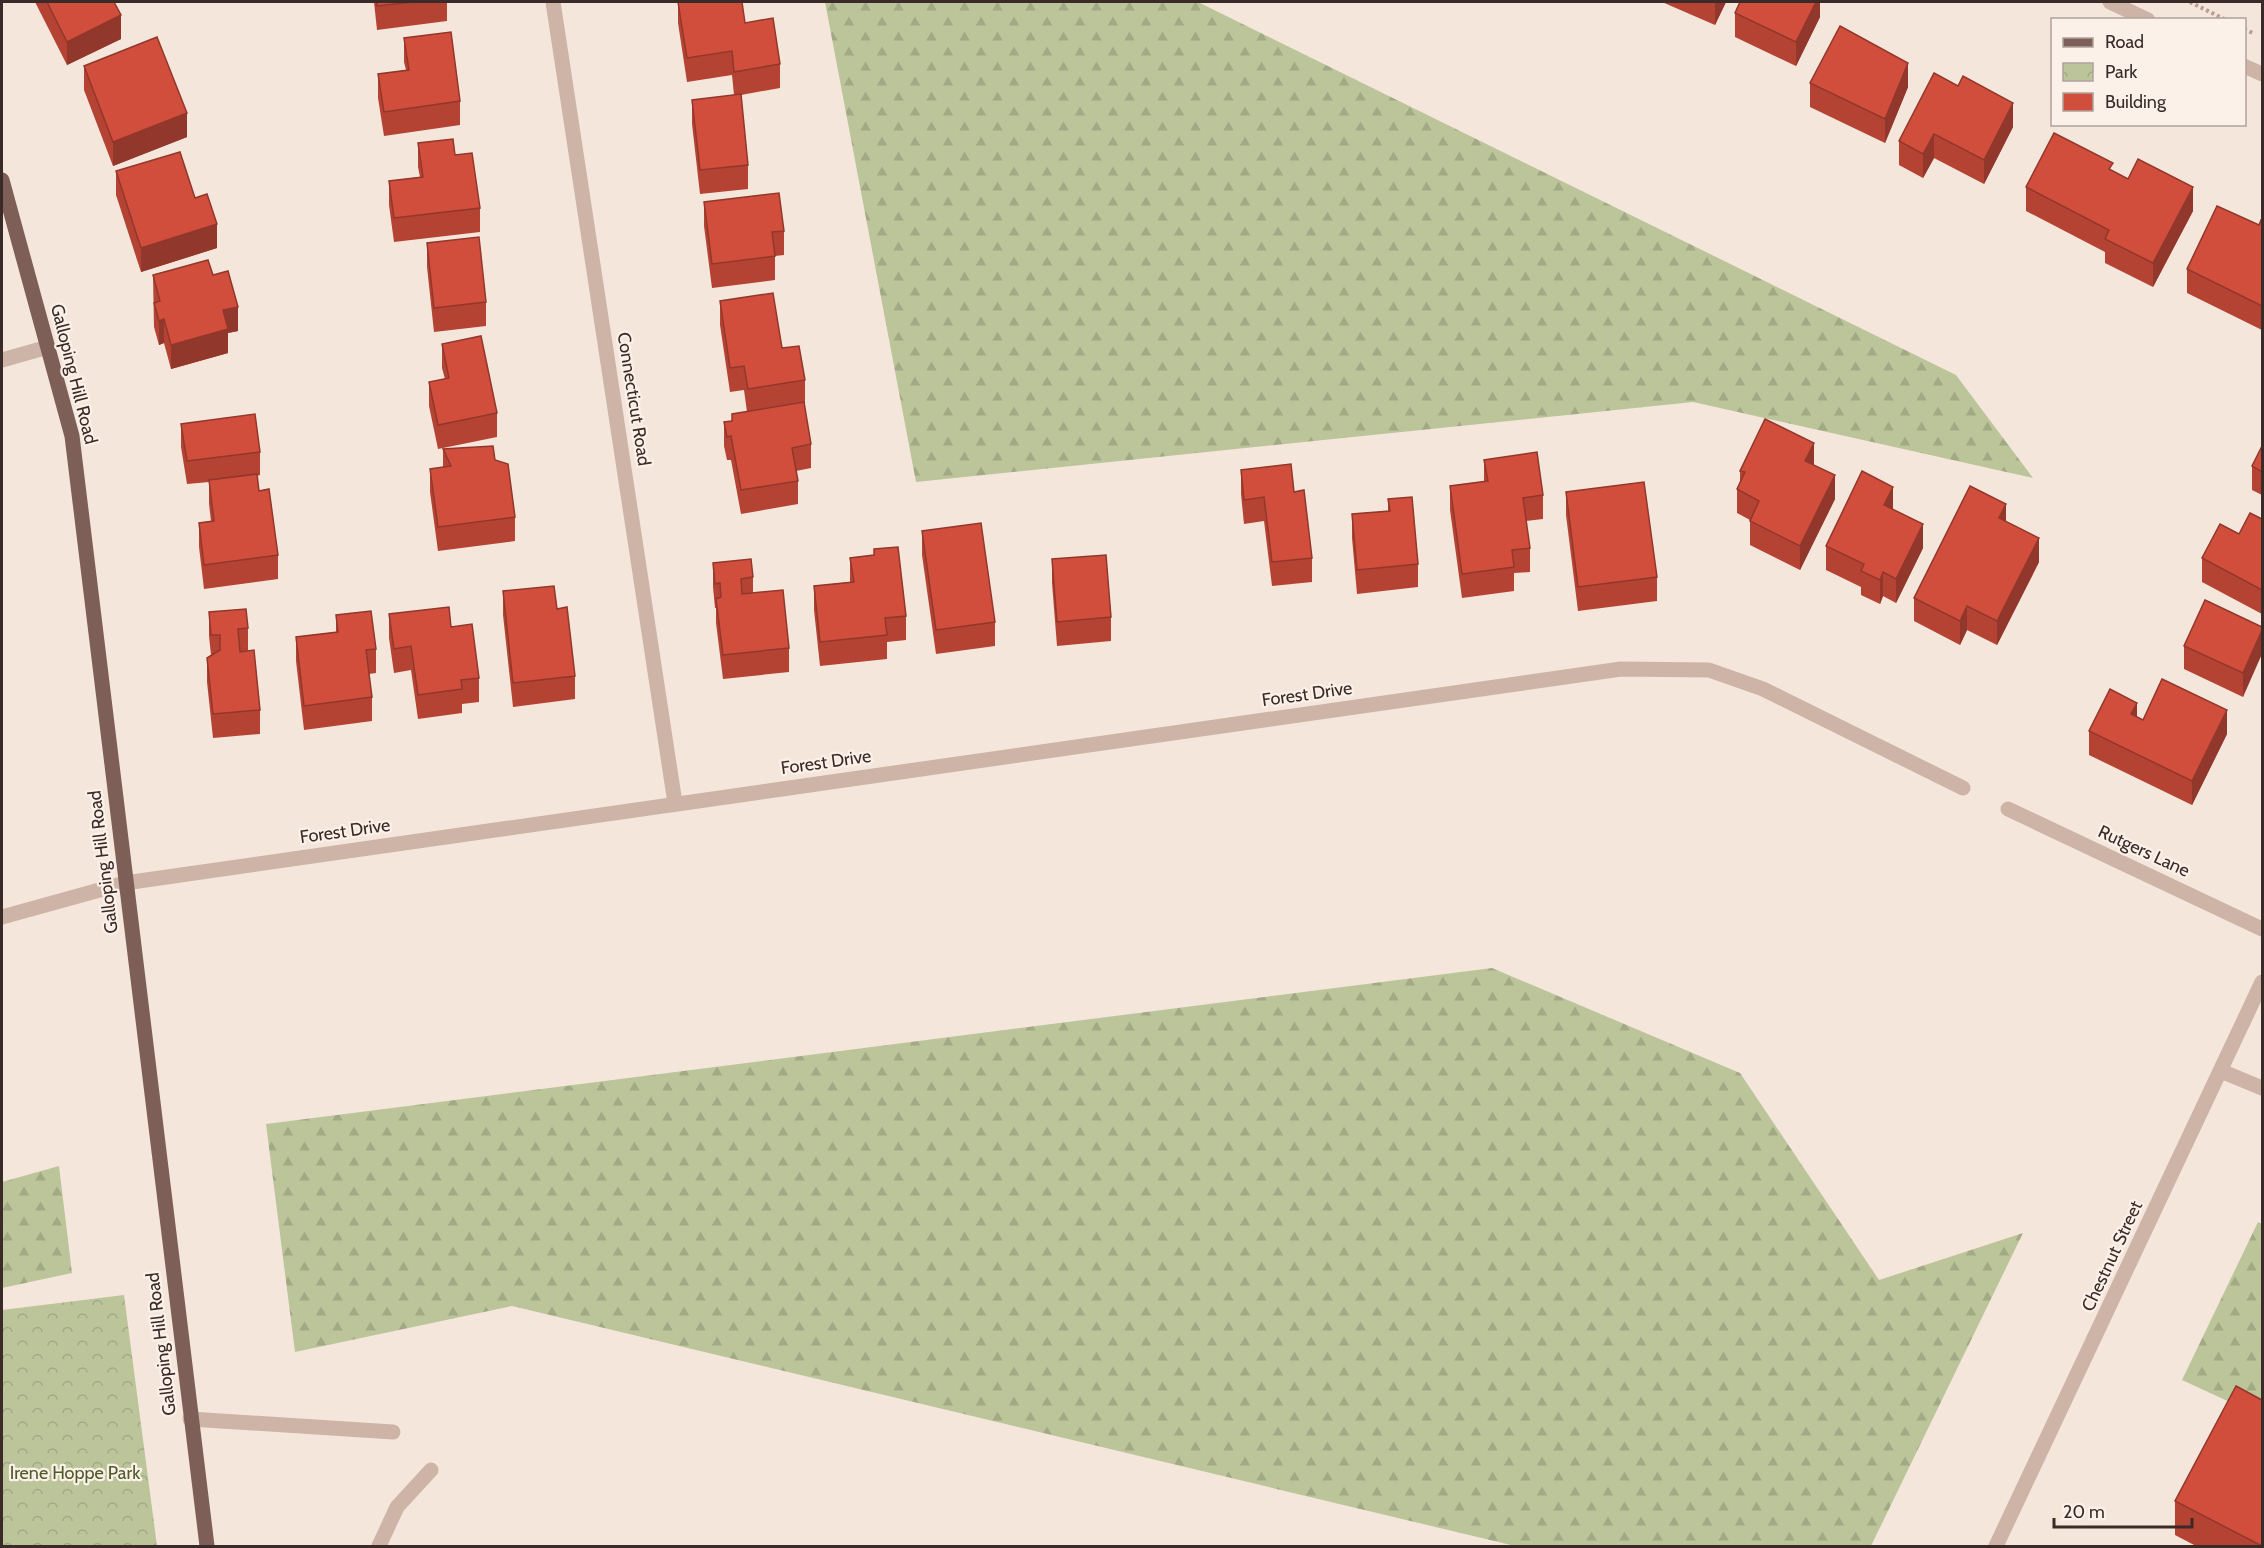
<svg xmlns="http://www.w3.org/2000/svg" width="2264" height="1548" font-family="Cabin,sans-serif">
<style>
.forest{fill:url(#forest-firs)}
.park{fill:url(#park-crowns)}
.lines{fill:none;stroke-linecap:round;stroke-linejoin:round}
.path{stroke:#ba9d91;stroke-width:4;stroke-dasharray:3 3;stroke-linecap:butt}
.minor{stroke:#ceb4a7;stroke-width:15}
.major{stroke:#7d5f58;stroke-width:15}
.wall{fill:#b44334}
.shaded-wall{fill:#92372b}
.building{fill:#d14e3d;stroke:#92372b;stroke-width:1.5}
.labels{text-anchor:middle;stroke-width:4.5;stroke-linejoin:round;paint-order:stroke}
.street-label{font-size:18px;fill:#3a2b28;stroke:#fbf1e9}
.park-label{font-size:18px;fill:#4f5b29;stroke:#fbf1e9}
</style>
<defs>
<pattern id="forest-firs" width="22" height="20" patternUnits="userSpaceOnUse" patternTransform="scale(1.5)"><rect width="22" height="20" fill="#bcc59a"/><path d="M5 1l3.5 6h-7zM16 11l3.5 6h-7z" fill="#a2a985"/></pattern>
<pattern id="park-crowns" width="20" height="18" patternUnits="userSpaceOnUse" patternTransform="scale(1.5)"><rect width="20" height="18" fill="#bcc59a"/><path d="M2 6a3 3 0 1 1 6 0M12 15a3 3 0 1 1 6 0" fill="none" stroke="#a2a985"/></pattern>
</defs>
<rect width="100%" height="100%" fill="#f5e6dc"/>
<g class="forest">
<path d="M 825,2 L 1198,2 L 1956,375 L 2033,478 L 1693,402 L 916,482 Z"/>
<path d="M 1492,968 L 1740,1073 L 1879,1280 L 2023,1233 L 1871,1546 L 1515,1546 L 512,1306 L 295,1352 L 266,1124 Z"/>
<path d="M 59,1166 L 72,1273 L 2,1288 L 2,1182 Z"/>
<path d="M 2258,1222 L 2262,1224 L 2262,1417 L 2182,1380 Z"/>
</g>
<path class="park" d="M 124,1295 L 157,1546 L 2,1546 L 2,1310 Z"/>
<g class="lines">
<g class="path">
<path d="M 2190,2 L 2226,20"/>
<path d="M 2244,29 L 2255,34"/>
</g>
<g class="minor">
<path d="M 553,2 L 675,803"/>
<path d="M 2110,2 L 2148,20"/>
<path d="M 2244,66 L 2262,74"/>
<path d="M 2,360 L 48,347"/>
<path d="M 2008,809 L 2262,929"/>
<path d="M 2,917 L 125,883 L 1621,669 L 1709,670 L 1763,689 L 1963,788"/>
<path d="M 2221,1071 L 2262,1088"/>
<path d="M 190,1419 L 393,1432"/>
<path d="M 379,1546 L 397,1507 L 431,1470"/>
<path d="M 1996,1546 L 2262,982"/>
</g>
<path class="major" d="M 2,180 L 72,436 L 207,1546"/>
</g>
<g class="wall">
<path d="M 35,2 L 114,2 L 121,39 L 67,65 Z"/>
<path d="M 374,2 L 447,2 L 447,21 L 377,30 Z"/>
<path d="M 678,2 L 745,23 L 780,64 L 780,88 L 741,95 L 748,165 L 748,189 L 700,194 L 692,124 L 692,100 L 734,95 L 732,75 L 687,82 L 678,23 Z"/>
<path d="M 1662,2 L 1726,2 L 1715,25 Z"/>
<path d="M 1820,2 L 1820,17 L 1796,66 L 1735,37 L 1735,13 Z"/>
<path d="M 404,38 L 460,101 L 460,125 L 384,136 L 378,98 L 378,74 L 406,70 L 404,62 Z"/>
<path d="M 84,66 L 187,137 L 113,166 L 84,90 Z"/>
<path d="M 1810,83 L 1908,87 L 1885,143 L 1810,107 Z"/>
<path d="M 1958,86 L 2013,127 L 1984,184 L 1934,158 L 1923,178 L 1899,165 L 1899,141 Z"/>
<path d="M 418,143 L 455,155 L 480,208 L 480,232 L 394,242 L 389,205 L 389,181 L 420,177 L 418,167 Z"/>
<path d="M 116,171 L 195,198 L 217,248 L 141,272 L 116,195 Z"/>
<path d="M 2113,171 L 2193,211 L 2153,287 L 2105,263 L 2105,252 L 2026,211 L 2026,187 Z"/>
<path d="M 704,202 L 784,231 L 784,255 L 775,256 L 775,280 L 712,288 L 704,226 Z"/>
<path d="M 2262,221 L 2262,330 L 2187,293 L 2187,269 L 2259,225 Z"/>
<path d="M 427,243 L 486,302 L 486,326 L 434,332 L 427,267 Z"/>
<path d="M 153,275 L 213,275 L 238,331 L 228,333 L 228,353 L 171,369 L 164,343 L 159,345 L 154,327 Z"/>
<path d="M 720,301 L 782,348 L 805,380 L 805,404 L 804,404 L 811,444 L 811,468 L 796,471 L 798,481 L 798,504 L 741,514 L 731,460 L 727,460 L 724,446 L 724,422 L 732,421 L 747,412 L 744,390 L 730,392 L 720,325 Z"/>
<path d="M 442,344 L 497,413 L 497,437 L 438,449 L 429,406 L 429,382 L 445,379 L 442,368 Z"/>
<path d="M 181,424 L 260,452 L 260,475 L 257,476 L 259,491 L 278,555 L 278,579 L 204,589 L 199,547 L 199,523 L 211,521 L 209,504 L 209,482 L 187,484 L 181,447 Z"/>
<path d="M 2262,446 L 2262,495 L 2252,490 L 2252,466 Z"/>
<path d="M 443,449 L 515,517 L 515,541 L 438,551 L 430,492 L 430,469 L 443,467 Z"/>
<path d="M 1484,460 L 1543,495 L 1543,519 L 1526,521 L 1530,548 L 1530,572 L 1514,573 L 1514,591 L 1462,598 L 1450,510 L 1450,486 L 1484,482 Z"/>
<path d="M 1814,465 L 1835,499 L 1800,570 L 1750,545 L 1750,520 L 1737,513 L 1737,489 L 1740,484 L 1740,471 Z"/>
<path d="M 1241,470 L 1294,492 L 1312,558 L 1312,582 L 1272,586 L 1264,521 L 1244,524 L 1241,494 Z"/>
<path d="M 1566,492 L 1657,577 L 1657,601 L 1578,611 L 1566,515 Z"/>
<path d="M 1388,499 L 1418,564 L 1418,587 L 1357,594 L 1352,538 L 1352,514 L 1388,511 Z"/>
<path d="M 1893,509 L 1923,548 L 1896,603 L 1883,596 L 1880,604 L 1861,595 L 1861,587 L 1826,570 L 1826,546 Z"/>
<path d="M 2262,519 L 2262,614 L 2202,582 L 2202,558 Z"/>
<path d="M 2006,522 L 2039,562 L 1997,645 L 1967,630 L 1960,645 L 1914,621 L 1914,598 Z"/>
<path d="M 922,531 L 995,622 L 995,646 L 936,654 L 922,555 Z"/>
<path d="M 874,549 L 906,616 L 906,640 L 887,642 L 887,659 L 820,666 L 814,610 L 814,586 L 850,582 L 850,558 L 874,555 Z"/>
<path d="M 1052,559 L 1111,617 L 1111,641 L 1057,646 L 1052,583 Z"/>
<path d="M 713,563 L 753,577 L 753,593 L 789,648 L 789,672 L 723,679 L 716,623 L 716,608 L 715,608 L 713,587 Z"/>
<path d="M 503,591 L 557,609 L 575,676 L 575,699 L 513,707 L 503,615 Z"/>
<path d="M 209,612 L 248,628 L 248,651 L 260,710 L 260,734 L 213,738 L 207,682 L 207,658 L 211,655 L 209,636 Z"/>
<path d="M 389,614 L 451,627 L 479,678 L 479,702 L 462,704 L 462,713 L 418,719 L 411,670 L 394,673 L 389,638 Z"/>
<path d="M 336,615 L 376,649 L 376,673 L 369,674 L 372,697 L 372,721 L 304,730 L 296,661 L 296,637 L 336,632 Z"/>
<path d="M 2262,627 L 2243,697 L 2184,669 L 2184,646 Z"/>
<path d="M 2137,717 L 2143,720 L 2227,734 L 2192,805 L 2089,755 L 2089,731 Z"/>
<path d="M 2175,1501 L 2262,1546 L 2196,1546 L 2175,1535 Z"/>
</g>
<g class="shaded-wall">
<path d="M 1715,2 L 1726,2 L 1715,25 Z"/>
<path d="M 1816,2 L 1820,2 L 1820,17 L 1796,66 L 1796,42 Z"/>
<path d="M 121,15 L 121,39 L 67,65 L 67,42 Z"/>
<path d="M 1908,63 L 1908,87 L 1885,143 L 1885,119 Z"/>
<path d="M 2013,103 L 2013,127 L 1984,184 L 1984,160 Z"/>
<path d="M 187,113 L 187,137 L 113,166 L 113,142 Z"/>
<path d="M 1934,134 L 1934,158 L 1923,178 L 1923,154 Z"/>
<path d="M 2193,187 L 2193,211 L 2153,287 L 2153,263 Z"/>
<path d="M 217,224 L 217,248 L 141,272 L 141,248 Z"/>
<path d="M 238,307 L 238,331 L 228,333 L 228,353 L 171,369 L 171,345 L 223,310 Z"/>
<path d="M 164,319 L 164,343 L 159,345 L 159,321 Z"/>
<path d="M 1814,443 L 1814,467 L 1805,461 Z"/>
<path d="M 1835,475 L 1835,499 L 1800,570 L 1800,546 Z"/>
<path d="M 1893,487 L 1893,510 L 1884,505 Z"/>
<path d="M 2006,504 L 2006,528 L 1999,518 Z"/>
<path d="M 1923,524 L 1923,548 L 1896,603 L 1896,579 Z"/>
<path d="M 2039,538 L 2039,562 L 1997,645 L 1997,621 Z"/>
<path d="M 1883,572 L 1883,596 L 1880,604 L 1880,580 Z"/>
<path d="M 1967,606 L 1967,630 L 1960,645 L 1960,621 Z"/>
<path d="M 2262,630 L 2262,654 L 2243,697 L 2243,673 Z"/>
<path d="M 2137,703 L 2137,727 L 2131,714 Z"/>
<path d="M 2227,710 L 2227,734 L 2192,805 L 2192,781 Z"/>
</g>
<g class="building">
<path d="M 47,2 L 114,2 L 121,15 L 67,42 Z"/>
<path d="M 377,2 L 413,2 L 377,6 Z"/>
<path d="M 678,2 L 742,2 L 745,23 L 773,18 L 780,64 L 734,72 L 732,51 L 687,58 Z"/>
<path d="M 1740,2 L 1816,2 L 1796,42 L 1735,13 Z"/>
<path d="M 1840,26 L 1908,63 L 1885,119 L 1810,83 Z"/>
<path d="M 451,32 L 460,101 L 384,112 L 378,74 L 409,70 L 404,38 Z"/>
<path d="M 157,37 L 187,113 L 113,142 L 84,66 Z"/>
<path d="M 1934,73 L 1958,86 L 1963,76 L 2013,103 L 1984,160 L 1934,134 L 1923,154 L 1899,141 Z"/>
<path d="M 741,94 L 748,165 L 700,170 L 692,100 Z"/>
<path d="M 2054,133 L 2113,163 L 2109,169 L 2128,179 L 2138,159 L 2193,187 L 2153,263 L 2105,239 L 2109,230 L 2026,187 Z"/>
<path d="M 453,139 L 455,155 L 472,153 L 480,208 L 394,218 L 389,181 L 423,177 L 418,143 Z"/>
<path d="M 180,152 L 195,198 L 207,194 L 217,224 L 141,248 L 116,171 Z"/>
<path d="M 779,193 L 784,231 L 772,232 L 775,256 L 712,264 L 704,202 Z"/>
<path d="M 2217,206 L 2259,225 L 2261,220 L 2262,221 L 2262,306 L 2187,269 Z"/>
<path d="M 479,237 L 486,302 L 434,308 L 427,243 Z"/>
<path d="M 208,260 L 213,275 L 228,271 L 238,307 L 223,310 L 228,329 L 171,345 L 164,319 L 159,321 L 154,303 L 160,301 L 153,275 Z"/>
<path d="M 773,293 L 782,348 L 799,346 L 805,380 L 748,389 L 744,366 L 730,368 L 720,301 Z"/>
<path d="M 481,336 L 497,413 L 438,425 L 429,382 L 449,378 L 442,344 Z"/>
<path d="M 804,402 L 811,444 L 792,448 L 798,481 L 741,490 L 731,436 L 727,437 L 724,422 L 732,421 L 732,414 Z"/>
<path d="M 255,414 L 260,452 L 187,461 L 181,424 Z"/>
<path d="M 1765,419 L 1814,443 L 1805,461 L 1835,475 L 1800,546 L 1750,521 L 1759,501 L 1737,489 L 1745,472 L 1740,471 Z"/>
<path d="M 493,446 L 495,460 L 508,464 L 515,517 L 438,527 L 430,469 L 451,466 L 443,449 Z"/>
<path d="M 2262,446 L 2262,472 L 2252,466 Z"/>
<path d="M 1537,452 L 1543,495 L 1523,498 L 1530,548 L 1512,550 L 1514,567 L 1462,574 L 1450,486 L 1488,481 L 1484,460 Z"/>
<path d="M 1291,464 L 1294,492 L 1304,490 L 1312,558 L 1272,562 L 1264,497 L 1244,500 L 1241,470 Z"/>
<path d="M 1862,471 L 1893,487 L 1884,505 L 1923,524 L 1896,579 L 1883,572 L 1880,580 L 1861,571 L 1864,564 L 1826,546 Z"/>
<path d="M 257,474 L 259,491 L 269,489 L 278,555 L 204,565 L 199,523 L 214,521 L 209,480 Z"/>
<path d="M 1644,482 L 1657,577 L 1578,587 L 1566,492 Z"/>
<path d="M 1970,486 L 2006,504 L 1999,518 L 2039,538 L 1997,621 L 1967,606 L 1960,621 L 1914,598 Z"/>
<path d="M 1412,497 L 1418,564 L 1357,570 L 1352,514 L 1390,511 L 1388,499 Z"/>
<path d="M 2250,513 L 2262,519 L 2262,590 L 2202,558 L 2220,524 L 2239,534 Z"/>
<path d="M 981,523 L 995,622 L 936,630 L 922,531 Z"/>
<path d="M 898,547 L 906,616 L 885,618 L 887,635 L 820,642 L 814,586 L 854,582 L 850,558 L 874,555 L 874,549 Z"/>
<path d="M 1106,555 L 1111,617 L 1057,622 L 1052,559 Z"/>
<path d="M 751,559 L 753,577 L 741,579 L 742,594 L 783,590 L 789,648 L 723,655 L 716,599 L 721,597 L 720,583 L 715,584 L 713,563 Z"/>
<path d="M 554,586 L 557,609 L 567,607 L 575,676 L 513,683 L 503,591 Z"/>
<path d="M 2205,600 L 2262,627 L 2262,630 L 2243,673 L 2184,646 Z"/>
<path d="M 449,607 L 451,627 L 472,624 L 479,678 L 461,680 L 462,689 L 418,695 L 411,646 L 394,649 L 389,614 Z"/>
<path d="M 246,609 L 248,628 L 238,629 L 240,652 L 254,650 L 260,710 L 213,714 L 207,658 L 220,650 L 220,635 L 211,635 L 209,612 Z"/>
<path d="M 371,611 L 376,649 L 366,650 L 372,697 L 304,706 L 296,637 L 338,632 L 336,615 Z"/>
<path d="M 2162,679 L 2227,710 L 2192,781 L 2089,731 L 2110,689 L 2137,703 L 2131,714 L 2143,720 Z"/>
<path d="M 2236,1386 L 2262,1400 L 2262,1546 L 2175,1501 Z"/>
</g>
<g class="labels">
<g class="street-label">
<text transform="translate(74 374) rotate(76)" y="6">Galloping Hill Road</text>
<text transform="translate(634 399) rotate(81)" y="6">Connecticut Road</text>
<text transform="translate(1307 694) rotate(-8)" y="6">Forest Drive</text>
<text transform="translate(826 762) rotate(-8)" y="6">Forest Drive</text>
<text transform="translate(345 831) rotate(-8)" y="6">Forest Drive</text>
<text transform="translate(2144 851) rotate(25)" y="6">Rutgers Lane</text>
<text transform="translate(103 862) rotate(-97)" y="6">Galloping Hill Road</text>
<text transform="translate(2112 1256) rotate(-65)" y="6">Chestnut Street</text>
<text transform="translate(161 1344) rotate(-97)" y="6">Galloping Hill Road</text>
</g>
<g class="park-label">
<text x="75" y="1479">Irene Hoppe Park</text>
</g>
</g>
<rect width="2264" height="1548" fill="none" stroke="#3a2b28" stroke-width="6"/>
<rect x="2051" y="18" width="195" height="108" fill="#fbf1e9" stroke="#aea29c" stroke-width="1.5"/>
<rect x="2063" y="38" width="30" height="9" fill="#7d5f58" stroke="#aea29c" stroke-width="1.5"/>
<text x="2105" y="48" font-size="18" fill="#3a2b28">Road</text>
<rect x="2063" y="63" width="30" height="18" fill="url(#park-crowns)" stroke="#aea29c" stroke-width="1.5"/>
<text x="2105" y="78" font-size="18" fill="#3a2b28">Park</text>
<rect x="2063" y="93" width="30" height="18" fill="#d14e3d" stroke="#aea29c" stroke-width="1.5"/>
<text x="2105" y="108" font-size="18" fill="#3a2b28">Building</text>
<path d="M2054 1518v9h138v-9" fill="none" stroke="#3a2b28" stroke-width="3"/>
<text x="2063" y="1518" font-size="18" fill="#3a2b28" stroke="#fbf1e9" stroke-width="4.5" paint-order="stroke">20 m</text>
</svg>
